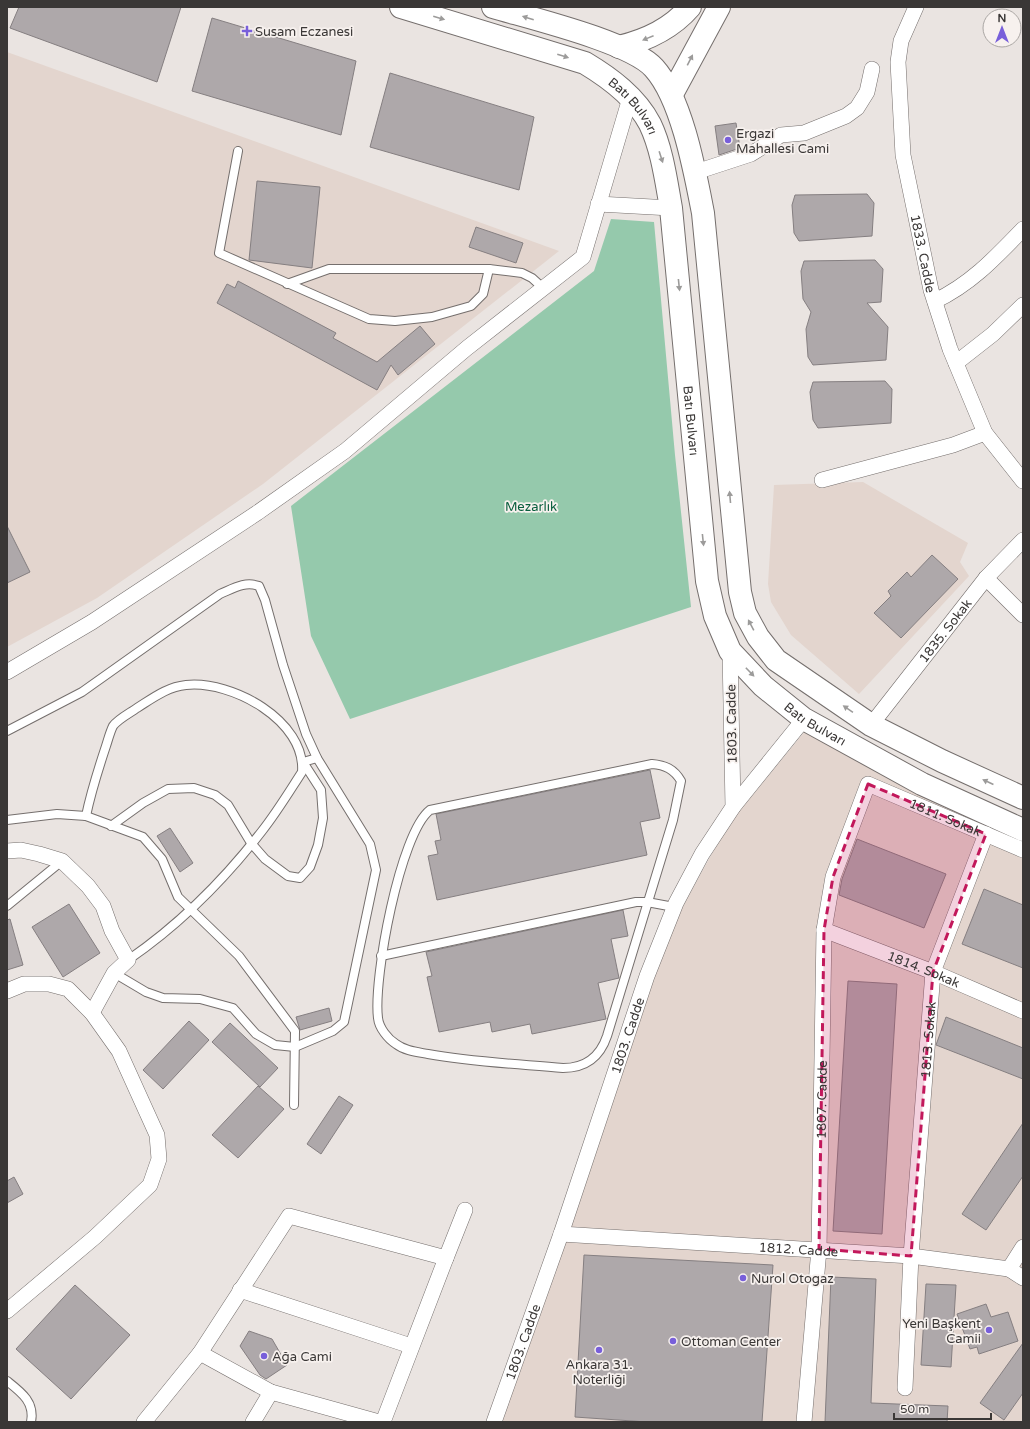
<svg xmlns="http://www.w3.org/2000/svg" width="1030" height="1429" font-family="'Varela Round',sans-serif">
<style>
.built{fill:#e3d5ce}
.green{fill:#95c9ac}
.building{fill:#aea8aa;stroke:#857f81}
.lines{fill:none;stroke-linecap:round;stroke-linejoin:round}
.lane-casing{stroke:#756f6d;stroke-width:10}
.street-casing{stroke:#756f6d;stroke-width:16}
.secondary-casing{stroke:#756f6d;stroke-width:24}
.primary-casing{stroke:#756f6d;stroke-width:24}
.lane{stroke:#fff;stroke-width:8}
.street{stroke:#fff;stroke-width:15}
.secondary{stroke:#fff;stroke-width:22}
.primary{stroke:#fff;stroke-width:22}
.oneway{fill:#9c9b9a}
.marked{fill:#c2185b;fill-opacity:0.2;stroke:#c2185b;stroke-width:3;stroke-dasharray:8 5;stroke-linejoin:round}
.poi-dot{fill:#785fda;stroke:#f7f1ee;stroke-width:1.5}
.labels{text-anchor:middle;stroke-width:3.5;stroke-linejoin:round;paint-order:stroke}
.poi-label{font-size:13px;fill:#3a3736;stroke:#f7f1ee;text-anchor:start}
.street-label{font-size:13px;fill:#3a3736;stroke:#f7f1ee}
.park-label{font-size:13px;fill:#085e3d;stroke:#f7f1ee}
</style>
<rect width="100%" height="100%" fill="#eae4e1"/>
<g class="built">
<path d="M 7,52 L 559,251 L 263,484 L 97,598 L 7,647 Z"/>
<path d="M 863,482 L 968,543 L 960,562 L 969,576 L 859,694 L 791,635 L 771,602 L 768,584 L 774,485 Z"/>
<path d="M 806,730 L 1023,838 L 1023,1422 L 495,1422 L 645,974 L 728,825 Z"/>
</g>
<path class="green" d="M 611,219 L 654,222 L 675,455 L 691,607 L 350,719 L 311,636 L 291,506 L 594,271 Z"/>
<g class="building">
<path d="M 19,7 L 181,7 L 157,82 L 10,28 Z"/>
<path d="M 212,18 L 356,61 L 341,135 L 192,91 Z"/>
<path d="M 390,73 L 534,117 L 519,190 L 370,147 Z"/>
<path d="M 736,123 L 740,148 L 719,155 L 715,126 Z"/>
<path d="M 257,181 L 320,187 L 312,268 L 249,260 Z"/>
<path d="M 867,194 L 874,203 L 872,236 L 799,241 L 794,233 L 792,205 L 795,195 Z"/>
<path d="M 476,227 L 523,243 L 516,263 L 469,247 Z"/>
<path d="M 875,260 L 883,269 L 881,302 L 867,303 L 888,327 L 886,360 L 813,365 L 808,357 L 806,329 L 811,312 L 803,299 L 801,271 L 804,261 Z"/>
<path d="M 238,281 L 336,333 L 333,338 L 377,362 L 420,326 L 435,344 L 398,375 L 391,365 L 377,390 L 217,303 L 227,284 L 235,288 Z"/>
<path d="M 885,381 L 892,389 L 891,423 L 818,428 L 813,420 L 810,392 L 813,382 Z"/>
<path d="M 7,526 L 30,572 L 7,583 Z"/>
<path d="M 932,555 L 958,579 L 901,638 L 874,613 L 891,596 L 888,591 L 907,572 L 911,577 Z"/>
<path d="M 650,770 L 660,818 L 640,822 L 647,855 L 437,900 L 428,856 L 438,854 L 435,841 L 441,840 L 436,814 Z"/>
<path d="M 170,828 L 193,863 L 180,872 L 157,836 Z"/>
<path d="M 857,839 L 946,874 L 924,928 L 839,895 L 842,879 Z"/>
<path d="M 984,889 L 1023,905 L 1023,968 L 962,944 Z"/>
<path d="M 69,904 L 100,953 L 63,977 L 32,927 Z"/>
<path d="M 623,910 L 628,936 L 611,939 L 619,978 L 598,983 L 606,1019 L 532,1034 L 530,1024 L 492,1032 L 490,1022 L 439,1032 L 427,977 L 432,976 L 426,952 Z"/>
<path d="M 10,919 L 23,965 L 7,970 L 7,920 Z"/>
<path d="M 848,981 L 897,984 L 882,1234 L 833,1231 Z"/>
<path d="M 329,1008 L 332,1021 L 300,1030 L 296,1017 Z"/>
<path d="M 946,1017 L 1023,1048 L 1023,1079 L 936,1045 Z"/>
<path d="M 189,1021 L 209,1040 L 163,1089 L 143,1070 Z"/>
<path d="M 230,1023 L 278,1068 L 260,1087 L 212,1042 Z"/>
<path d="M 258,1086 L 284,1109 L 238,1158 L 212,1135 Z"/>
<path d="M 339,1096 L 353,1105 L 321,1154 L 307,1144 Z"/>
<path d="M 1023,1123 L 1023,1176 L 986,1230 L 962,1214 Z"/>
<path d="M 14,1177 L 23,1194 L 7,1203 L 7,1181 Z"/>
<path d="M 584,1255 L 773,1265 L 762,1422 L 647,1422 L 575,1417 Z"/>
<path d="M 831,1277 L 876,1279 L 871,1403 L 948,1406 L 947,1422 L 825,1422 Z"/>
<path d="M 926,1284 L 956,1285 L 951,1367 L 921,1365 Z"/>
<path d="M 75,1285 L 130,1335 L 71,1399 L 16,1349 Z"/>
<path d="M 986,1304 L 991,1317 L 1008,1312 L 1018,1341 L 979,1354 L 977,1347 L 970,1349 L 957,1314 Z"/>
<path d="M 249,1331 L 272,1339 L 287,1365 L 266,1379 L 260,1375 L 240,1346 Z"/>
<path d="M 1023,1343 L 1023,1393 L 1004,1420 L 980,1403 Z"/>
</g>
<g class="lines">
<defs>
<g id="lane">
<path d="M 238,151 L 219,253 L 369,319 L 395,321 L 432,317 L 471,306 L 483,294 L 489,269"/>
<path d="M 287,284 L 329,269 L 489,269 L 522,273 L 532,278 L 543,288"/>
<path d="M 7,731 L 82,692 L 220,594 C 234,588 245,581 259,586 L 265,600 L 283,665 L 306,734 L 317,758 L 370,844 L 376,870 L 344,1022 L 333,1031 L 295,1047 L 275,1045 L 256,1034 L 233,1008 L 200,999 L 163,998 L 146,992 L 114,973"/>
<path d="M 652,764 C 665,765 674,769 681,781 L 673,820 L 607,1036 C 600,1057 585,1068 563,1068 C 518,1064 472,1062 428,1054 C 417,1052 405,1051 396,1044 C 388,1039 379,1028 378,1018 C 373,979 400,833 430,810 Z"/>
<path d="M 86,816 C 91,792 98,770 106,746 C 108,740 110,732 113,726 C 118,719 130,713 137,708 C 153,698 167,687 186,685 C 232,680 306,721 302,772 C 289,792 277,812 262,831 C 224,880 179,925 128,960"/>
<path d="M 7,820 L 57,814 L 86,816 L 143,837 L 162,859 L 178,897 L 239,956 L 295,1031 L 294,1105"/>
<path d="M 111,826 L 143,803 L 168,789 L 194,788 L 215,795 L 228,805 L 251,843 L 265,859 L 288,876 L 300,878 L 310,867 L 318,845 L 323,818 L 321,790 L 303,762 L 317,758"/>
<path d="M 7,906 L 62,861"/>
<path d="M 381,956 L 636,902 L 647,902 L 674,907"/>
<path d="M 7,1381 C 21,1392 35,1402 31,1422"/>
</g>
<g id="street">
<path id="s1" d="M 916,7 L 901,41 L 898,62 L 903,155 L 931,290 L 950,349 L 985,433 L 1023,481"/>
<path d="M 696,172 L 751,154 L 781,135 L 804,133 L 846,116 L 857,108 L 867,92 L 872,69"/>
<path d="M 598,204 L 671,208"/>
<path d="M 935,301 C 971,284 996,257 1023,229"/>
<path d="M 956,363 L 993,334 L 1023,305"/>
<path d="M 822,480 L 953,445 L 985,433"/>
<path d="M 986,578 L 1023,615"/>
<path d="M 7,672 L 92,622 L 257,513 L 345,451 L 467,348 L 583,257 L 630,98"/>
<path id="s2" d="M 871,725 L 986,578 L 1023,540"/>
<path d="M 733,807 L 804,719"/>
<path d="M 7,851 L 21,850 L 39,854 L 62,861 L 88,886 L 103,906 L 112,931 L 128,960 L 114,973 L 92,1013"/>
<path id="s3" d="M 824,930 L 933,972 L 1023,1011"/>
<path d="M 7,991 L 24,984 L 49,984 L 68,989 L 92,1013 L 119,1051 L 157,1135 L 159,1159 L 150,1185 L 95,1237 L 7,1311"/>
<path id="s4" d="M 561,1234 L 911,1256 L 1009,1269 L 1023,1247"/>
<path d="M 1009,1269 L 1023,1278"/>
<path d="M 240,1290 L 411,1346"/>
<path d="M 200,1353 L 271,1392 L 379,1422"/>
<path id="s5" d="M 905,1388 L 911,1256 L 933,972 L 986,834"/>
<path d="M 144,1422 L 200,1353 L 289,1216 L 446,1258 L 465,1210"/>
<path d="M 253,1422 L 271,1392"/>
<path d="M 383,1422 L 446,1258"/>
<path id="s6" d="M 494,1422 L 561,1234 L 647,976 L 676,903 L 702,854 L 733,807 L 730,651"/>
<path id="s7" d="M 804,1422 L 819,1249 L 824,930 L 833,877 L 868,784 L 1023,850"/>
</g>
<g id="secondary">
<path d="M 619,47 C 647,40 671,29 690,7"/>
<path d="M 672,94 L 719,7"/>
</g>
<g id="primary">
<path id="s8" d="M 401,7 L 585,63 C 610,78 636,97 650,124 C 662,149 666,180 671,208 L 707,581 L 715,616 L 730,651 L 763,686 L 804,719 L 922,784 L 1023,830"/>
<path d="M 493,7 C 530,18 631,42 654,68 C 682,99 695,172 703,213 L 740,592 L 745,613 L 758,637 L 776,660 L 871,725 L 942,761 L 1023,798"/>
</g>
</defs>
<use href="#lane" class="lane-casing"/>
<use href="#street" class="street-casing"/>
<use href="#secondary" class="secondary-casing"/>
<use href="#primary" class="primary-casing"/>
<use href="#lane" class="lane"/>
<use href="#street" class="street"/>
<use href="#secondary" class="secondary"/>
<use href="#primary" class="primary"/>
</g>
<defs><path id="oneway-solid" d="M-6-.8H1V-3.2L6.5 0L1 3.2V.8H-6Z"/></defs>
<g class="oneway">
<use href="#oneway-solid" transform="translate(439 18) rotate(16)"/>
<use href="#oneway-solid" transform="translate(528 18) rotate(-163)"/>
<use href="#oneway-solid" transform="translate(648 38) rotate(158)"/>
<use href="#oneway-solid" transform="translate(563 56) rotate(17)"/>
<use href="#oneway-solid" transform="translate(690 60) rotate(-63)"/>
<use href="#oneway-solid" transform="translate(661 157) rotate(72)"/>
<use href="#oneway-solid" transform="translate(679 285) rotate(84)"/>
<use href="#oneway-solid" transform="translate(730 497) rotate(-95)"/>
<use href="#oneway-solid" transform="translate(703 540) rotate(84)"/>
<use href="#oneway-solid" transform="translate(751 625) rotate(-118)"/>
<use href="#oneway-solid" transform="translate(750 672) rotate(46)"/>
<use href="#oneway-solid" transform="translate(848 709) rotate(-146)"/>
<use href="#oneway-solid" transform="translate(988 782) rotate(-155)"/>
</g>
<path class="marked" d="M 868,784 L 986,834 L 933,972 L 911,1256 L 819,1249 L 824,930 L 833,877 Z"/>
<g class="poi-dot">
<path d="M245 25h4v4h4v4h-4v4h-4v-4h-4v-4h4z"/>
<circle cx="728" cy="140" r="4"/>
<circle cx="743" cy="1278" r="4"/>
<circle cx="989" cy="1330" r="4"/>
<circle cx="673" cy="1341" r="4"/>
<circle cx="599" cy="1350" r="4"/>
<circle cx="264" cy="1356" r="4"/>
</g>
<g class="labels">
<g class="poi-label">
<text x="255" y="36">Susam Eczanesi</text>
<text x="736" y="138">Ergazi<tspan x="736" dy="15">Mahallesi Cami</tspan></text>
<text x="751" y="1283">Nurol Otogaz</text>
<text x="981" y="1328" text-anchor="end">Yeni Başkent<tspan x="981" dy="15">Camii</tspan></text>
<text x="681" y="1346">Ottoman Center</text>
<text x="272" y="1361">Ağa Cami</text>
<text x="599" y="1369" text-anchor="middle">Ankara 31.<tspan x="599" dy="15">Noterliği</tspan></text>
</g>
<g class="street-label">
<text dy="5" stroke="none"><textPath href="#s8" startOffset="258">Batı Bulvarı</textPath></text>
<text dy="5" stroke="none"><textPath href="#s1" startOffset="252">1833. Cadde</textPath></text>
<text dy="5" stroke="none"><textPath href="#s8" startOffset="583">Batı Bulvarı</textPath></text>
<text dy="5" stroke="none"><textPath href="#s2" startOffset="120">1835. Sokak</textPath></text>
<text dy="5" stroke="none"><textPath href="#s8" startOffset="931">Batı Bulvarı</textPath></text>
<text transform="translate(731 724) rotate(-91)" y="5">1803. Cadde</text>
<text dy="5" stroke="none"><textPath href="#s7" startOffset="730">1811. Sokak</textPath></text>
<text dy="5" stroke="none"><textPath href="#s3" startOffset="107">1814. Sokak</textPath></text>
<text dy="5" stroke="none"><textPath href="#s6" startOffset="409">1803. Cadde</textPath></text>
<text dy="5" stroke="none"><textPath href="#s5" startOffset="349">1813. Sokak</textPath></text>
<text dy="5" stroke="none"><textPath href="#s7" startOffset="323">1807. Cadde</textPath></text>
<text dy="5" stroke="none"><textPath href="#s4" startOffset="238">1812. Cadde</textPath></text>
<text dy="5" stroke="none"><textPath href="#s6" startOffset="85">1803. Cadde</textPath></text>
</g>
<g class="park-label">
<text x="531" y="511">Mezarlık</text>
</g>
</g>
<rect width="1030" height="1429" fill="none" stroke="#3a3736" stroke-width="16"/>
<g transform="translate(1002 28)"><circle r="19" fill="#f7f1ee" stroke="#aba7a4"/>
<path d="M0-3L7 15L0 10L-7 15Z" fill="#785fda"/>
<text y="-6" font-size="11" font-weight="bold" text-anchor="middle" fill="#3a3736">N</text>
</g>
<path d="M894 1413v6h97v-6" fill="none" stroke="#3a3736" stroke-width="2"/>
<text x="900" y="1413" font-size="12" fill="#3a3736" stroke="#f7f1ee" stroke-width="3" paint-order="stroke">50 m</text>
</svg>
